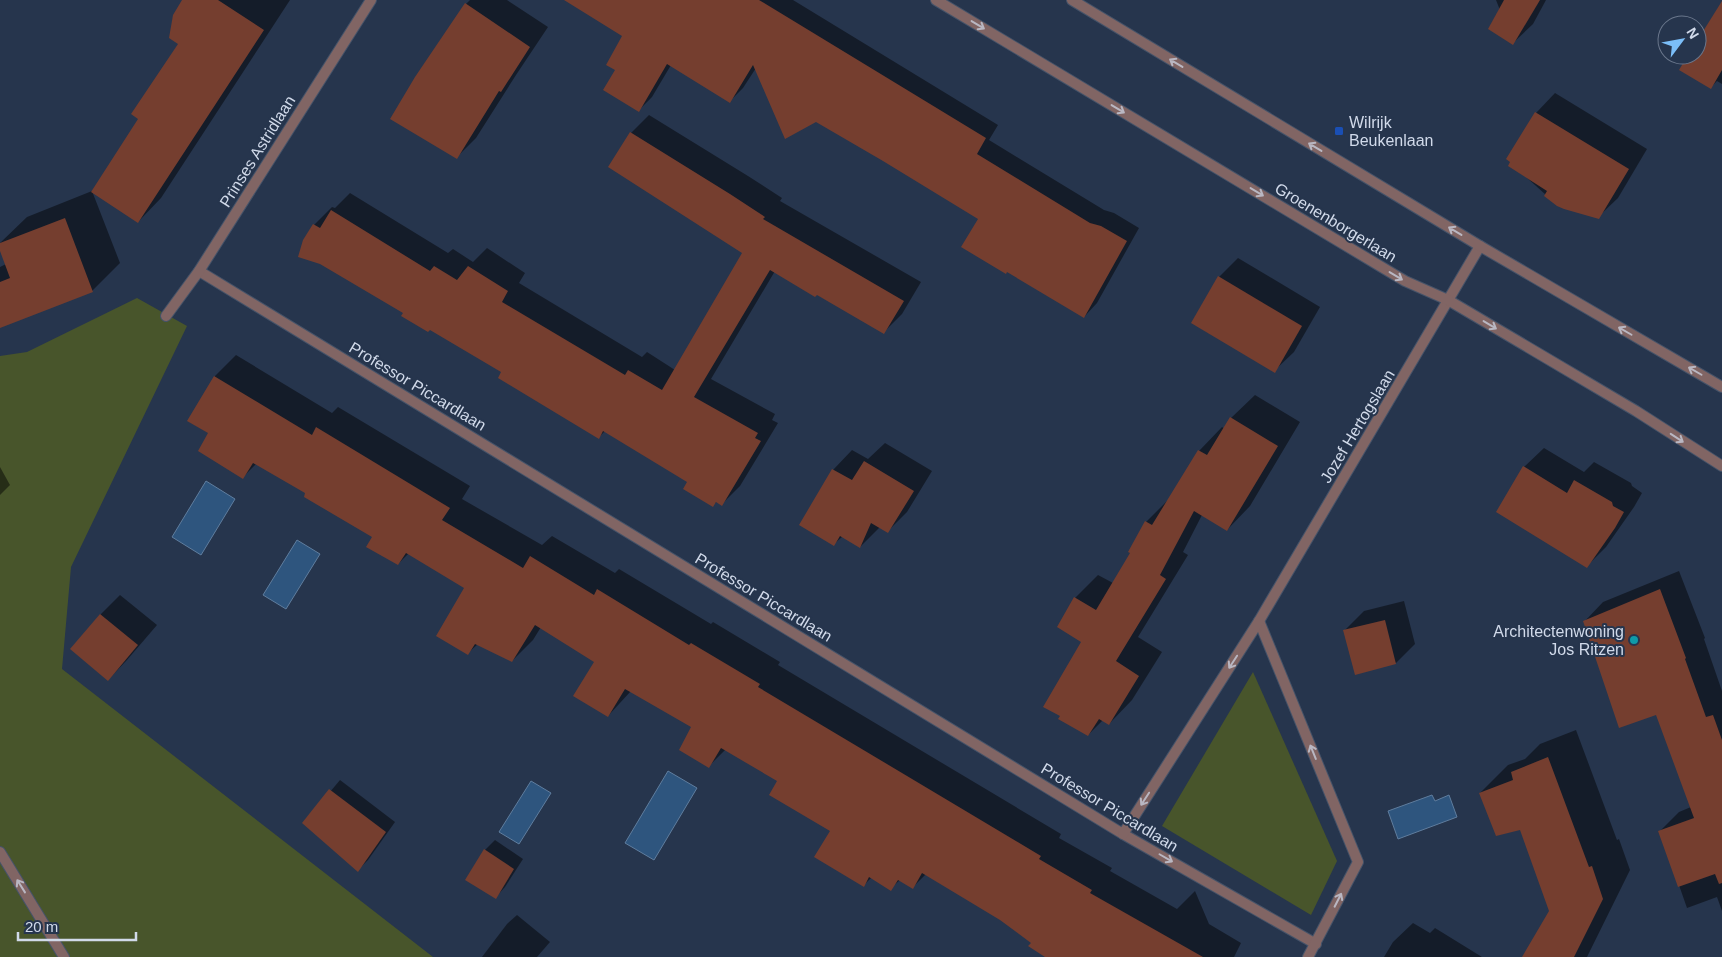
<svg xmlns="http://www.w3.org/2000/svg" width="1722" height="957" font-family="Arial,sans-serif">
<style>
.green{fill:#48552b}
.water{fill:#2e557e;stroke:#5f7d9e}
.shadow{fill:#0007}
.building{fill:#753e2f}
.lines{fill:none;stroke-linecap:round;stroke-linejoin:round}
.minor-casing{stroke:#455369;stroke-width:12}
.tertiary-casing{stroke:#455369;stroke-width:12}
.minor{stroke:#816564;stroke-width:10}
.tertiary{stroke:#816564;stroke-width:10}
.oneway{stroke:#b9b7c2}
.transit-dot{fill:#1a4fb4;stroke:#26354d;stroke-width:2}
.culture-dot{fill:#0f9aa8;stroke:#26354d;stroke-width:2}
.labels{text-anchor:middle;stroke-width:4;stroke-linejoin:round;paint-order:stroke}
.poi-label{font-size:16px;fill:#d1daea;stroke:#26354d;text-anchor:start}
.street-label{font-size:16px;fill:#d1daea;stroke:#26354d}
</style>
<rect width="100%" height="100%" fill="#26354d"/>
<g class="green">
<path d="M 137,298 L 187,326 L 71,567 L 62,669 L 433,957 L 0,957 L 0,356 L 27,352 Z"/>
<path d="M 1253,672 L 1337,861 L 1311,915 L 1162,826 Z"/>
</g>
<g class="water">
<path d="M 206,481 L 235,499 L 201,555 L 172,537 Z"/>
<path d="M 297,540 L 320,554 L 286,609 L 263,595 Z"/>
<path d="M 668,771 L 697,788 L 654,860 L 625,843 Z"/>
<path d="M 531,781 L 551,793 L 519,844 L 499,832 Z"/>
<path d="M 1432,795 L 1435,801 L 1449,795 L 1457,817 L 1398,839 L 1388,811 Z"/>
</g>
<g class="shadow">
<path d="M 184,0 L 290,0 L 161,198 L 138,222 L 140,119 L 180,44 Z"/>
<path d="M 470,0 L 507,0 L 548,27 L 516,75 L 476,138 L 457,157 L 466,4 Z"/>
<path d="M 606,0 L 793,0 L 998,125 L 989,140 L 1104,210 L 1114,213 L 1139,228 L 1097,303 L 1084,317 L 980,218 L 756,68 L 743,88 L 730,101 L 671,65 L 652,97 L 638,111 L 617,70 L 624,35 Z"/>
<path d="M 1496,0 L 1546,0 L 1533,24 L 1513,43 Z"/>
<path d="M 1722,3 L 1722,84 L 1717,81 L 1711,87 L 1690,55 L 1697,55 L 1697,44 Z"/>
<path d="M 1555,93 L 1647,149 L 1618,198 L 1598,217 L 1557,205 L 1525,176 L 1536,113 Z"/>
<path d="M 649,115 L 748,176 L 782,198 L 780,201 L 921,282 L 902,314 L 884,332 L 775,271 L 711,379 L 775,414 L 772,420 L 778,423 L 740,486 L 722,504 L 717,501 L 713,505 L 689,481 L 605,431 L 599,437 L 502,372 L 405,312 L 314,225 L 332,207 L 335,208 L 350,193 L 448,253 L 453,249 L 473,262 L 487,248 L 525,273 L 519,283 L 642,357 L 647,352 L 675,370 L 744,253 L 631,133 Z"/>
<path d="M 92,191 L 120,263 L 92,291 L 0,326 L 0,267 L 6,264 L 0,243 L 27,217 Z"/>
<path d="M 1238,258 L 1320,307 L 1294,352 L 1274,371 L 1219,277 Z"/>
<path d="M 236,355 L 332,413 L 338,407 L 470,486 L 462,499 L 542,545 L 552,536 L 615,573 L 619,569 L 711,624 L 713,622 L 780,662 L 778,665 L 1061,834 L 1059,838 L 1112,868 L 1110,871 L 1177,909 L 1195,891 L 1209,924 L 1241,943 L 1234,957 L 1048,957 L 1032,943 L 1000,919 L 926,874 L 913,887 L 900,880 L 890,889 L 872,877 L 864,885 L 832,830 L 779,781 L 726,749 L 709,766 L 693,727 L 631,691 L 608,716 L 596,662 L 541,627 L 533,640 L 512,661 L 478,644 L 468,653 L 466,588 L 409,553 L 398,564 L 374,537 L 307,492 L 256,464 L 243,477 L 209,433 L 188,421 L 215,376 Z"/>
<path d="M 1255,395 L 1300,422 L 1250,506 L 1227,530 L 1202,515 L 1183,552 L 1188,555 L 1138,637 L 1162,652 L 1132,700 L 1109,724 L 1103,720 L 1088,735 L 1083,641 L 1075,598 L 1098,575 L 1113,583 L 1132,552 L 1146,522 L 1170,498 L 1199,451 L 1222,427 L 1225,429 L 1231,418 Z"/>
<path d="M 885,443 L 932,471 L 907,512 L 888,531 L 880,527 L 860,547 L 843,536 L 834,544 L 833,470 L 852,450 L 868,459 Z"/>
<path d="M 1544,448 L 1584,472 L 1594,462 L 1631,483 L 1632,486 L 1642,493 L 1634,507 L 1606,547 L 1587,566 L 1524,467 Z"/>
<path d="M 0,467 L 10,485 L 0,495 Z"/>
<path d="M 1679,571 L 1705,638 L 1704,639 L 1722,691 L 1722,911 L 1717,897 L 1687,908 L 1660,831 L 1679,812 L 1691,807 L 1657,714 L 1584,622 L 1603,602 Z"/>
<path d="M 120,595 L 157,625 L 127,660 L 108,680 L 71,649 L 101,614 Z"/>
<path d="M 1404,601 L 1415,644 L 1396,663 L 1344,631 L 1364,611 Z"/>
<path d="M 1576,730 L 1617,840 L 1619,839 L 1630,870 L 1587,957 L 1523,957 L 1551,911 L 1521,828 L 1480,793 L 1508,765 L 1525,759 L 1540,744 Z"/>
<path d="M 340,780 L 395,822 L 368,860 L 358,870 L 304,823 Z"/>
<path d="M 495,840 L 523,859 L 505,887 L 496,897 L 485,850 Z"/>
<path d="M 517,915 L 550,942 L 537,957 L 482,957 L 507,924 Z"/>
<path d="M 1413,923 L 1430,933 L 1435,928 L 1482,957 L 1384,957 L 1393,942 Z"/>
</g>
<g class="building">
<path d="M 182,0 L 218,0 L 264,30 L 138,223 L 91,192 L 138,119 L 131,114 L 178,44 L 169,38 L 173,15 Z"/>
<path d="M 564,0 L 759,0 L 986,138 L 977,154 L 1090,223 L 1101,226 L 1127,241 L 1084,318 L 1007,272 L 1006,274 L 961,247 L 978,219 L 883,161 L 816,122 L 785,139 L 753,65 L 730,103 L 667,64 L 639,112 L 603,90 L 615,70 L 606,65 L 622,36 Z"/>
<path d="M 1504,0 L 1540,0 L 1513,45 L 1488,29 Z"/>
<path d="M 1722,1 L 1722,70 L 1711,89 L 1679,70 L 1688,55 L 1697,55 L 1697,41 Z"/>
<path d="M 465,3 L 530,47 L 501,92 L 499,91 L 457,159 L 390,119 L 415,77 Z"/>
<path d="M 1535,112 L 1629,169 L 1599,219 L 1564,209 L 1557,206 L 1544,196 L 1547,191 L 1508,166 L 1510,162 L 1506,159 Z"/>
<path d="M 630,132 L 730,194 L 765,217 L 763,219 L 904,301 L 884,334 L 817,295 L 815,297 L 770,270 L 694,397 L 758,433 L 755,438 L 761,441 L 722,506 L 716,502 L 713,507 L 683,489 L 687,482 L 603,431 L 599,439 L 498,378 L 501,372 L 430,330 L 428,332 L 401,316 L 403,313 L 320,264 L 298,257 L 303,240 L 313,224 L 320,228 L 331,210 L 430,271 L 434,266 L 457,280 L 468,266 L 508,291 L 502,302 L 625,375 L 628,370 L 662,390 L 742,253 L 608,167 Z"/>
<path d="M 65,218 L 93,292 L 0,328 L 0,282 L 10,278 L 0,251 L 0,243 Z"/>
<path d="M 1218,276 L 1302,326 L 1275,373 L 1191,323 Z"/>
<path d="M 214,376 L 312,435 L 316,427 L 450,508 L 442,520 L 523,568 L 530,556 L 594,595 L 597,589 L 689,645 L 691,643 L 760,684 L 758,687 L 1041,856 L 1039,859 L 1092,890 L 1090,893 L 1203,957 L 1045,957 L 1028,946 L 1031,943 L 1000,920 L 922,873 L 913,889 L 898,880 L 891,891 L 869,877 L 864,887 L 814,857 L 830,831 L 769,795 L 777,781 L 721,748 L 709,768 L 679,750 L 691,727 L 625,689 L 608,717 L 573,696 L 594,662 L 535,625 L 512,662 L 475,644 L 468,655 L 436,636 L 464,588 L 406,553 L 398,565 L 366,547 L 372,537 L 304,497 L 305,493 L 253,463 L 243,479 L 198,451 L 208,433 L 187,421 Z"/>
<path d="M 1230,417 L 1278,446 L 1227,531 L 1194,511 L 1160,575 L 1166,579 L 1116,661 L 1139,676 L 1109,725 L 1099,719 L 1088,736 L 1058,719 L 1060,716 L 1043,707 L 1081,642 L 1057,627 L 1074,597 L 1096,610 L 1130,553 L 1128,552 L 1145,521 L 1152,525 L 1198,450 L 1207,455 Z"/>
<path d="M 864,461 L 914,491 L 888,533 L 871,523 L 860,548 L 840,536 L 834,546 L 799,525 L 832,469 L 852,480 Z"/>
<path d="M 1523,466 L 1567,493 L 1574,480 L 1612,502 L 1613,506 L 1624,512 L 1615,528 L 1587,568 L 1496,512 Z"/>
<path d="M 1660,589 L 1686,658 L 1685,659 L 1706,717 L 1713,715 L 1722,740 L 1722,883 L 1719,884 L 1715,874 L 1678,887 L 1658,831 L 1694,818 L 1656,715 L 1619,728 L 1583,621 Z"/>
<path d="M 100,614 L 138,645 L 108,681 L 70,649 Z"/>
<path d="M 1385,620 L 1396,664 L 1355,675 L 1343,630 Z"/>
<path d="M 1548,757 L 1589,867 L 1592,866 L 1603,899 L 1574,957 L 1522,957 L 1549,911 L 1520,830 L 1496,836 L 1479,793 L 1513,780 L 1511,772 Z"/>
<path d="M 329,789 L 386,832 L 358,872 L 302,823 Z"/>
<path d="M 484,849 L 514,869 L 496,899 L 465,880 Z"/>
</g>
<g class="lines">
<defs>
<g id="minor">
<path d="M 199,271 L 1123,834 L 1316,944"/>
<path d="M 166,316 L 199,271 L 371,0"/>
<path d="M 1259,621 L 1358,862 L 1308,957"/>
<path d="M 1123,834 L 1259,621 L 1480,246"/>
<path d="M 0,852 L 64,957"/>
</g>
<g id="tertiary">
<path d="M 936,0 L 1405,281 L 1448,300 L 1636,411 L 1722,466"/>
<path d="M 1072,0 L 1480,246 L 1722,387"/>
</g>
</defs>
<use href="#minor" class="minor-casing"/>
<use href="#tertiary" class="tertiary-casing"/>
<use href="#minor" class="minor"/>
<use href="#tertiary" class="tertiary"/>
</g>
<defs><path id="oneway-shaft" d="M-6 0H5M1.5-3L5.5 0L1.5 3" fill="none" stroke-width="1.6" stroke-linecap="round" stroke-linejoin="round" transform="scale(1.25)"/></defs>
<g class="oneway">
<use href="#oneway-shaft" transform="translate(978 25) rotate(31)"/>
<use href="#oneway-shaft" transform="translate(1176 63) rotate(-149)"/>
<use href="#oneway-shaft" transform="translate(1118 109) rotate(31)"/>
<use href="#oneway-shaft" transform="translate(1315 147) rotate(-149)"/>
<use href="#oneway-shaft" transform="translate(1257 192) rotate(31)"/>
<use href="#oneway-shaft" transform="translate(1455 231) rotate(-149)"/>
<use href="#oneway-shaft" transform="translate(1396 276) rotate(31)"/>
<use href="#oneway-shaft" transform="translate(1490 325) rotate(31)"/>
<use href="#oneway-shaft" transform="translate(1625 331) rotate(-150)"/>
<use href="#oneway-shaft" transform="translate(1695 371) rotate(-150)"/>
<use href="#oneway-shaft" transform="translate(1677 438) rotate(33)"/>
<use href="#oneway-shaft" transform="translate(1233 662) rotate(123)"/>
<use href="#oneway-shaft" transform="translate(1313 752) rotate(-112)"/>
<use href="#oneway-shaft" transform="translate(1145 799) rotate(123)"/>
<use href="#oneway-shaft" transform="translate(1166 858) rotate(30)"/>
<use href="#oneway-shaft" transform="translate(21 886) rotate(-122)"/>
<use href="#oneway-shaft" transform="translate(1338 900) rotate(-63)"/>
</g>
<rect class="transit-dot" x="1334" y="126" width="10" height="10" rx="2.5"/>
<circle class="culture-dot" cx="1634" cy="640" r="5"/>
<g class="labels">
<g class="poi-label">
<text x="1349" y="128">Wilrijk<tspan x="1349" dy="18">Beukenlaan</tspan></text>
<text x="1624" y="637" text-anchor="end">Architectenwoning<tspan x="1624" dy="18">Jos Ritzen</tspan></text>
</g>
<g class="street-label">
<text transform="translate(257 151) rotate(-58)" y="6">Prinses Astridlaan</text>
<text transform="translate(1336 222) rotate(31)" y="6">Groenenborgerlaan</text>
<text transform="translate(418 386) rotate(31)" y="6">Professor Piccardlaan</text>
<text transform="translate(1357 426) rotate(-59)" y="6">Jozef Hertogslaan</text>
<text transform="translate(764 597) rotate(31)" y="6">Professor Piccardlaan</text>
<text transform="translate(1110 807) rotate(31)" y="6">Professor Piccardlaan</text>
</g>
</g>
<g transform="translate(1682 40) rotate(58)"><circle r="24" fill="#26354d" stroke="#6a778c"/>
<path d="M0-4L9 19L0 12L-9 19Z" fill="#7bbef8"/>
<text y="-8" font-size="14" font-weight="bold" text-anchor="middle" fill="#d1daea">N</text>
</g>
<path d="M18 932v8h118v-8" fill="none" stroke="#d1daea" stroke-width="2.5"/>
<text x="25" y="932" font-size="15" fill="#d1daea" stroke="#26354d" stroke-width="4" paint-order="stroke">20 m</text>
</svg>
